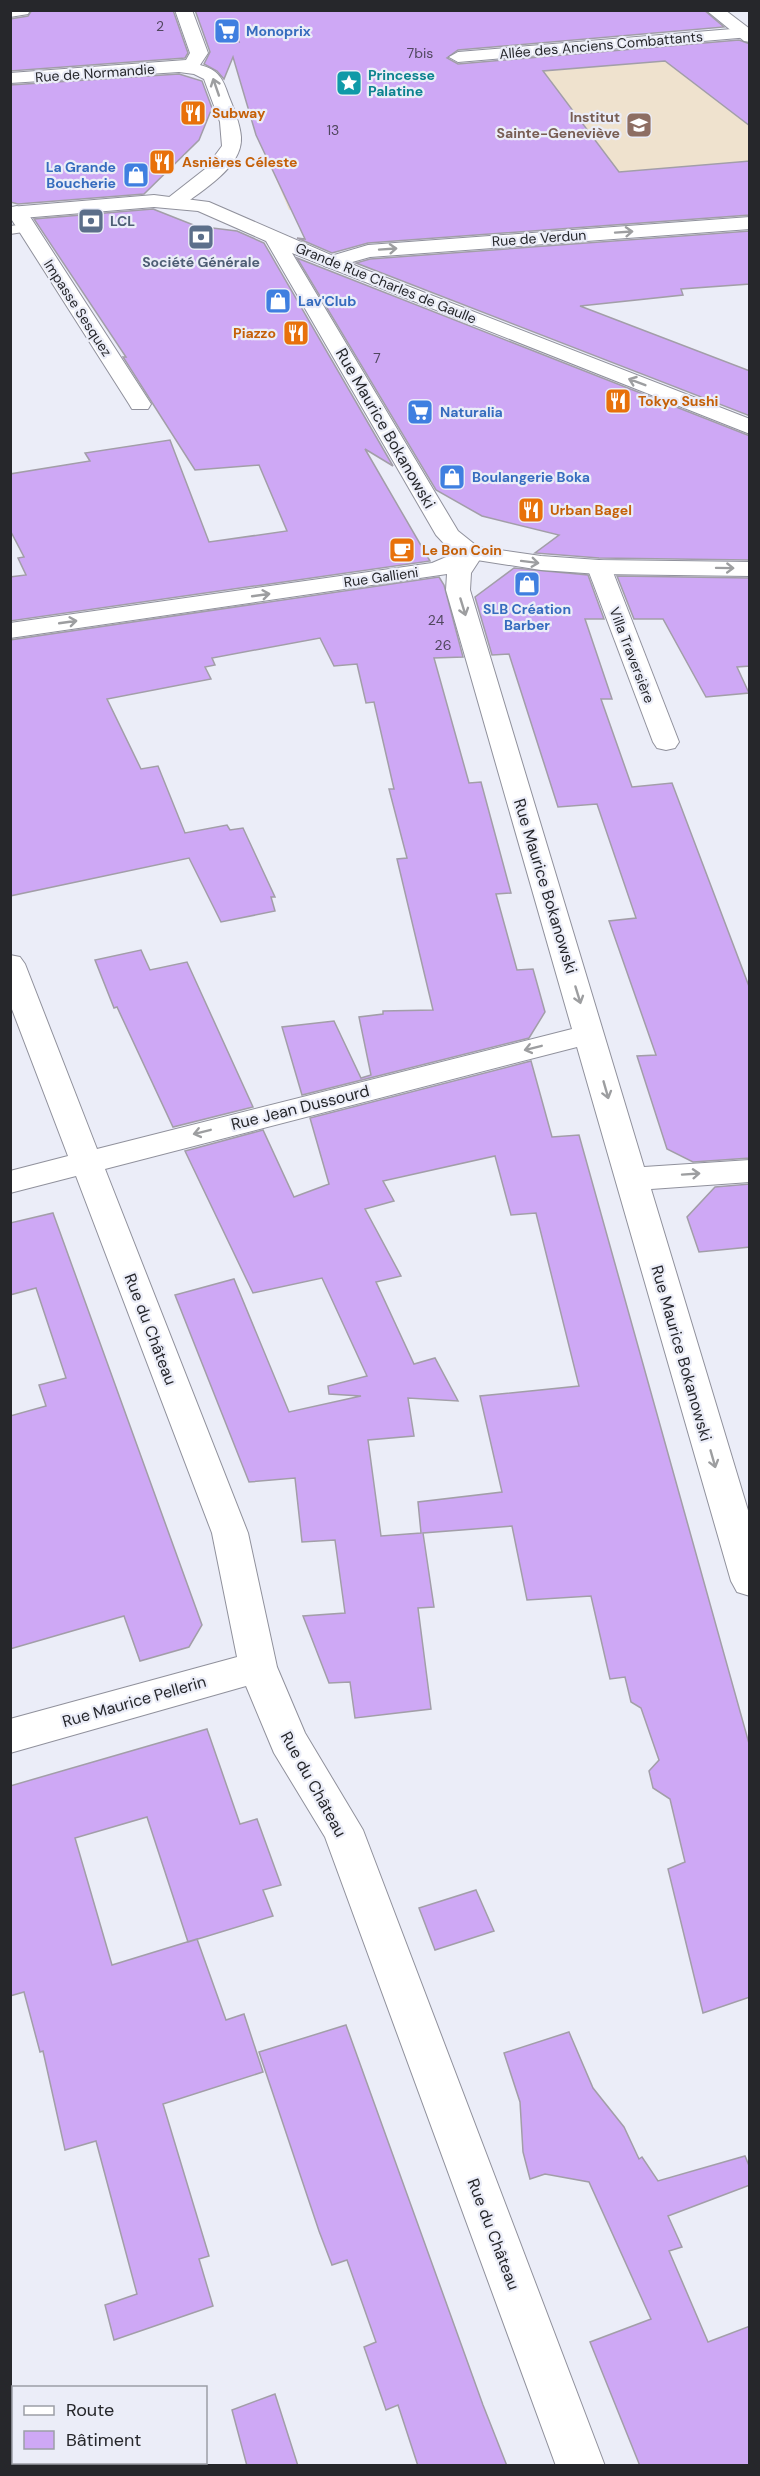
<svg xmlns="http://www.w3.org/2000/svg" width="760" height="2476" font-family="'DM Sans',sans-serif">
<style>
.education{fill:#efe2ce}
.building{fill:#cea8f5;stroke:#a29ea8;stroke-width:1.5;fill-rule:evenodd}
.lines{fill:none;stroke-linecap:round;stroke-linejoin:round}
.lane-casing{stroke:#90919c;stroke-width:2}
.street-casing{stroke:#90919c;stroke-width:2}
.secondary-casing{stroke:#90919c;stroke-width:2}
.path{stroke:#a3a5ad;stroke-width:2;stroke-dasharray:1.5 2;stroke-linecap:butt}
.lane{fill:#fff;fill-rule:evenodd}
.street{fill:#fff;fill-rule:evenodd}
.secondary{fill:#fff;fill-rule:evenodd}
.oneway{stroke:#9d9ea0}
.labels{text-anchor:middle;stroke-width:4.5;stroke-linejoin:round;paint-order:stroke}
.number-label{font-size:14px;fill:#50475e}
.far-shop-label{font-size:14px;font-weight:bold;fill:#366cbe;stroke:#ebedf8;text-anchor:start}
.far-street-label{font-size:14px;fill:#26272b;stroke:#ebedf8}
.far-culture-label{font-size:14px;font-weight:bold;fill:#0d838f;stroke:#ebedf8;text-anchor:start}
.far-food-label{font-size:14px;font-weight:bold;fill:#c56008;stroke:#ebedf8;text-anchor:start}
.far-education-label{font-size:14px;font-weight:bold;fill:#785e54;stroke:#ebedf8;text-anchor:end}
.far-service-label{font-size:14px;font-weight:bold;fill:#4e5e75;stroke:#ebedf8;text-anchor:start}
.street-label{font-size:16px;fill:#26272b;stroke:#ebedf8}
</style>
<rect width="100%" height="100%" fill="#ebedf8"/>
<path class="education" d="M 749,58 L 749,214 L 448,197 L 289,210 L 274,174 L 546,151 L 483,62 Z"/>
<g class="building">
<path d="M 32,10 L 173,10 L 188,53 L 185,58 L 10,71 L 10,19 L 28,16 Z"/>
<path d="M 195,10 L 704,10 L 724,27 L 458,50 L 447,58 L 458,64 L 739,40 L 750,44 L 750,126 L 665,61 L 543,71 L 619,172 L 750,161 L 750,215 L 368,243 L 332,253 L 297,238 L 305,239 L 256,135 L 233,57 L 224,79 L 217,71 L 204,64 L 210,52 Z"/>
<path d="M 179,74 L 202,81 L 212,108 L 199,140 L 144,194 L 18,204 L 10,202 L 10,85 Z"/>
<path d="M 153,209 L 196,226 L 237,231 L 264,243 L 393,466 L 365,449 L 430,561 L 10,621 L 10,577 L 26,575 L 18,558 L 24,557 L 10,530 L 10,474 L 90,461 L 85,453 L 170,440 L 209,542 L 287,531 L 259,465 L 195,470 L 123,357 L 126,357 L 34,219 Z"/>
<path d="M 750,231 L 750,284 L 681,289 L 683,295 L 580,306 L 750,371 L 750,416 L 356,263 L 370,259 Z"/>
<path d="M 297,258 L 750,436 L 750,560 L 599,558 L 535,553 L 559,535 L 482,516 L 436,490 Z"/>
<path d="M 514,568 L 588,575 L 604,619 L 585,619 L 612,699 L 601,699 L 632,787 L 672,783 L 750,989 L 750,1158 L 693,1162 L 667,1149 L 637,1056 L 656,1055 L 609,921 L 636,918 L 597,804 L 558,807 L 509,654 L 492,655 L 475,597 Z"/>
<path d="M 617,576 L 750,578 L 750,666 L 737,667 L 749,693 L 706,697 L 663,619 L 634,619 Z"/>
<path d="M 439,577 L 444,585 L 463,657 L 434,658 L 469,783 L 481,782 L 511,893 L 496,894 L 517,970 L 533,969 L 545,1012 L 529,1038 L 302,1095 L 282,1027 L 334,1021 L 361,1078 L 371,1075 L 359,1017 L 383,1014 L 383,1011 L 433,1010 L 397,859 L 407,858 L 389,789 L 394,789 L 374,702 L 366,703 L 357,664 L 334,666 L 320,638 L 212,658 L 215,665 L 205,667 L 211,679 L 107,699 L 141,769 L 158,766 L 185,833 L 227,825 L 230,830 L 243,828 L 275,897 L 271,897 L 275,911 L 221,922 L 189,858 L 10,896 L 10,640 Z"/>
<path d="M 141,950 L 150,970 L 187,962 L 253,1107 L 173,1127 L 117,1007 L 114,1008 L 95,960 Z"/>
<path d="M 531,1061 L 552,1137 L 579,1135 L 750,1747 L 750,1997 L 703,2013 L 668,1869 L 685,1862 L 670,1799 L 653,1788 L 649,1771 L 659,1760 L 641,1708 L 631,1702 L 625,1677 L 610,1679 L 591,1596 L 527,1600 L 512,1526 L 423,1533 L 434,1607 L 418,1608 L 431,1709 L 355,1718 L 350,1682 L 329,1683 L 303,1616 L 345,1613 L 335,1540 L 302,1542 L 295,1478 L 249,1482 L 175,1295 L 234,1279 L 289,1412 L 361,1396 L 329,1394 L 328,1386 L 367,1376 L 322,1278 L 253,1293 L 185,1151 L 263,1130 L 294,1197 L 329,1184 L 310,1118 ZM 495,1156 L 511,1215 L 536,1213 L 579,1386 L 480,1396 L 502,1492 L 418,1502 L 421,1533 L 381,1536 L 368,1440 L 414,1436 L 408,1398 L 458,1401 L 435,1358 L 414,1364 L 376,1282 L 401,1276 L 365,1209 L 394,1201 L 383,1181 Z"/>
<path d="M 750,1184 L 750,1247 L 699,1252 L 687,1217 L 715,1187 Z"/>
<path d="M 53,1213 L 202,1625 L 189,1647 L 140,1661 L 124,1616 L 10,1649 L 10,1416 L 46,1406 L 39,1385 L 66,1378 L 36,1288 L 10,1295 L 10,1223 Z"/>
<path d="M 207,1729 L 240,1824 L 257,1819 L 281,1885 L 263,1890 L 273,1916 L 188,1942 L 147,1817 L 75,1838 L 112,1965 L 197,1939 L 226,2020 L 244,2014 L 263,2072 L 163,2104 L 209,2256 L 199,2259 L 213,2306 L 114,2340 L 105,2305 L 137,2294 L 96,2141 L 65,2150 L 43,2051 L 40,2052 L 24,1992 L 10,1996 L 10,1786 Z"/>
<path d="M 476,1890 L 494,1931 L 435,1950 L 419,1908 Z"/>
<path d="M 346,2025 L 483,2405 L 507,2466 L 418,2466 L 398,2405 L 386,2410 L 364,2347 L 376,2342 L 347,2260 L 332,2265 L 319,2231 L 259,2052 Z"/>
<path d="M 569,2032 L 593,2088 L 624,2127 L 639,2159 L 642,2157 L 658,2181 L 745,2156 L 750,2168 L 750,2185 L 668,2216 L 682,2247 L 669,2251 L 708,2342 L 750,2326 L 750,2466 L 640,2466 L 590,2342 L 651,2319 L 589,2182 L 545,2174 L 530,2179 L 523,2152 L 520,2102 L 504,2053 Z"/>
<path d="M 275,2394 L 298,2466 L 247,2466 L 232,2410 Z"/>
</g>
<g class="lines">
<defs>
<path id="lane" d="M 26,224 L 32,228 L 30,231 L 10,234 L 10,226 Z"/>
<g id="street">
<path d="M 10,10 L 30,10 L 28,14 L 10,17 Z"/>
<path d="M 175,10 L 192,10 L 208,53 L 200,65 C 219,70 223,79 229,97 C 234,109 240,124 241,137 C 243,167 202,190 182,206 L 168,206 L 165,202 L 168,198 L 205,169 L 222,146 L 220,122 L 204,79 L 194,74 L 179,72 L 10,83 L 10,73 L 186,60 L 190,53 Z"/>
<path d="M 744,28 L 750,29 L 750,37 L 458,62 L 449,57 L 458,52 Z"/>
<path d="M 17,206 L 27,212 L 151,404 L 148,409 L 132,409 L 129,404 L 10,217 L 10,208 Z"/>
<path d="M 750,217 L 750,229 L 370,257 L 331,268 L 324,266 L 321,262 L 324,258 L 368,245 Z"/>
<path d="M 472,546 L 480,548 L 484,553 L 471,573 L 470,590 L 644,1167 L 750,1160 L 750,1182 L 651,1189 L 750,1517 L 750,1596 L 737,1592 L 731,1581 L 577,1047 L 105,1169 L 248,1533 L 277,1667 L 305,1733 L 363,1830 L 605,2466 L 556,2466 L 325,1837 L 274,1753 L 246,1686 L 10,1753 L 10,1719 L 237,1657 L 212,1533 L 76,1176 L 10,1193 L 10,1171 L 68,1156 L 10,1004 L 10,955 L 20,957 L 25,964 L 97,1149 L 572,1029 L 446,590 L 447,574 L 10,638 L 10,623 L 432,563 Z"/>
<path d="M 599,560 L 608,562 L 611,567 L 679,742 L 675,748 L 666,750 L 657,748 L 653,742 L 587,567 L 590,562 Z"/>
</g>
<g id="secondary">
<path d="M 706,10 L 725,10 L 750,29 L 750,42 L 744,41 Z"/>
<path d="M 154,195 L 209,202 L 361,268 L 750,419 L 750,434 L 292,253 L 458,531 L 478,547 L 541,556 L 599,560 L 750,562 L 750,576 L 599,574 L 541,570 L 464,558 L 450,550 L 436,535 L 266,241 L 198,211 L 154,207 L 10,219 L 10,207 Z"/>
</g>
</defs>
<use href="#lane" class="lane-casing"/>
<use href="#street" class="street-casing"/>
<use href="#secondary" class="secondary-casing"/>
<path class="path" d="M 232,43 L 240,42"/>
<use href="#lane" class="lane"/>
<use href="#street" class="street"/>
<use href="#secondary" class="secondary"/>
</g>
<defs><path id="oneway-shaft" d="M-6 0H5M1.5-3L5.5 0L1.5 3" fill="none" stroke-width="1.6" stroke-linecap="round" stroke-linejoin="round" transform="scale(1.5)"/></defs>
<g class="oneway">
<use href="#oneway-shaft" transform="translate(216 87) rotate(-109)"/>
<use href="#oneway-shaft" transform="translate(624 232) rotate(-4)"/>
<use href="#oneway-shaft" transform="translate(388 249) rotate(-4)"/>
<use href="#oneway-shaft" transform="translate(637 382) rotate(-159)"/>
<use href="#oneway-shaft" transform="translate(530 562) rotate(7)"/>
<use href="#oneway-shaft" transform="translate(725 568) rotate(1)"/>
<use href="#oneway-shaft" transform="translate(261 595) rotate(-8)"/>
<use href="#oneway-shaft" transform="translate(463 607) rotate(73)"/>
<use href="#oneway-shaft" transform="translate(68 622) rotate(-8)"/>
<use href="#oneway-shaft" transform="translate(578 995) rotate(73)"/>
<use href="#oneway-shaft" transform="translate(533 1048) rotate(166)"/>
<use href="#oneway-shaft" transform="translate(606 1090) rotate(74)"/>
<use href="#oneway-shaft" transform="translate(202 1132) rotate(166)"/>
<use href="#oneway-shaft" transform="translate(691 1174) rotate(-4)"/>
<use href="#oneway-shaft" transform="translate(713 1459) rotate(74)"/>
</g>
<defs>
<symbol id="supermarket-square" viewBox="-11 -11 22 22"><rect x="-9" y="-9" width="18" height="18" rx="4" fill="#3f7fe0" stroke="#ebedf8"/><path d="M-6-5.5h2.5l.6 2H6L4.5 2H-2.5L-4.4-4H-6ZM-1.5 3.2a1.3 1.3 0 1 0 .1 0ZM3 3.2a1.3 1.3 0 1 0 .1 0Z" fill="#fff"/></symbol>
<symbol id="sight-square" viewBox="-11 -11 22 22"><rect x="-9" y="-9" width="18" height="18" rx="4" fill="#0f9aa8" stroke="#ebedf8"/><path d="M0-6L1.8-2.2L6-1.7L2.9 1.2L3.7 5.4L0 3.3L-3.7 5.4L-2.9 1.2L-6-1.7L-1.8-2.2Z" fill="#fff"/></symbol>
<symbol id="restaurant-square" viewBox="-11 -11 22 22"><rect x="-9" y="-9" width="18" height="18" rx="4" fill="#e8710a" stroke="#ebedf8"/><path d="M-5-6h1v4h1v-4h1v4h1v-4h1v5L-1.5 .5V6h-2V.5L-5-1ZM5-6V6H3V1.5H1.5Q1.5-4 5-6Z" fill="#fff"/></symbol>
<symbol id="school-square" viewBox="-11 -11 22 22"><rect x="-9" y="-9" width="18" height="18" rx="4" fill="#8d6e63" stroke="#ebedf8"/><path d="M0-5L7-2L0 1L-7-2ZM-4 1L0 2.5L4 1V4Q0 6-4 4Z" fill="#fff"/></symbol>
<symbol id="shop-square" viewBox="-11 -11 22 22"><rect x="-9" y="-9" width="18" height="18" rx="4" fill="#3f7fe0" stroke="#ebedf8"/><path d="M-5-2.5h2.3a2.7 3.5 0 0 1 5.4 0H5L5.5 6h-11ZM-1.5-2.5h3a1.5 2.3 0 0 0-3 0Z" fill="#fff"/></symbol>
<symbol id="bank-square" viewBox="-11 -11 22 22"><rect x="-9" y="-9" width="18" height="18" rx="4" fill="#5c6f8a" stroke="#ebedf8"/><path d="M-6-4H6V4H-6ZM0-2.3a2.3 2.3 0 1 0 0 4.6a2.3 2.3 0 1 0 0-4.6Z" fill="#fff"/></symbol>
<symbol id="cafe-square" viewBox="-11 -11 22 22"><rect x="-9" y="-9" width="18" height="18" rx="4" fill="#e8710a" stroke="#ebedf8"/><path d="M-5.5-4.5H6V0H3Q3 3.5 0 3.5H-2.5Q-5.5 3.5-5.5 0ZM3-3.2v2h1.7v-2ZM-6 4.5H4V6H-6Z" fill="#fff"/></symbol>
</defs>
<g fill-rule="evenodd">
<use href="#supermarket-square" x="212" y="16" width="30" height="30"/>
<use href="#sight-square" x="334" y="68" width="30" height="30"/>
<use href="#restaurant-square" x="178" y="98" width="30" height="30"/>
<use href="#school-square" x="624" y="110" width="30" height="30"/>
<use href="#restaurant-square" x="147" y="147" width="30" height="30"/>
<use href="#shop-square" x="121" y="160" width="30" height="30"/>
<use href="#bank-square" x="76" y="206" width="30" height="30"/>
<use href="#bank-square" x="186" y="222" width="30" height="30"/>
<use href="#shop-square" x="263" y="286" width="30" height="30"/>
<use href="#restaurant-square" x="281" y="318" width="30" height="30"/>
<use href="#restaurant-square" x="603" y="386" width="30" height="30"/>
<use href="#supermarket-square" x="405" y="397" width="30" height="30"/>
<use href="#shop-square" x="437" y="462" width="30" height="30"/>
<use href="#restaurant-square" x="516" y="495" width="30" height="30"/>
<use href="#cafe-square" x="387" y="535" width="30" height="30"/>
<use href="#shop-square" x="512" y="569" width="30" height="30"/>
</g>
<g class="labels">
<g class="number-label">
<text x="160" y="31">2</text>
<text x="420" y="58">7bis</text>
<text x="333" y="135">13</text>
<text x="377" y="363">7</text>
<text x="436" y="625">24</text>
<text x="443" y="650">26</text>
</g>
<g class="far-shop-label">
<text x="246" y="36">Monoprix</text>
<text x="116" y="172" text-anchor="end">La Grande<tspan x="116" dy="16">Boucherie</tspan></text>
<text x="298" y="306">Lav'Club</text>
<text x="440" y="417">Naturalia</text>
<text x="472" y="482">Boulangerie Boka</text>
<text x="527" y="614" text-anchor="middle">SLB Création<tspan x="527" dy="16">Barber</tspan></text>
</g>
<g class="far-street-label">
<text transform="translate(601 45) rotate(-5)" y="5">Allée des Anciens Combattants</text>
<text transform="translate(95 73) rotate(-4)" y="5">Rue de Normandie</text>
<text transform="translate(539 238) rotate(-4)" y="5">Rue de Verdun</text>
<text transform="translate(386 283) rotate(22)" y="5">Grande Rue Charles de Gaulle</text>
<text transform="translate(78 308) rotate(57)" y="5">Impasse Sesquez</text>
<text transform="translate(381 577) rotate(-8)" y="5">Rue Gallieni</text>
<text transform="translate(632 655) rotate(69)" y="5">Villa Traversière</text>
</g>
<g class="far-culture-label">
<text x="368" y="80">Princesse<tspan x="368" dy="16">Palatine</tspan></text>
</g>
<g class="far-food-label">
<text x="212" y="118">Subway</text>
<text x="182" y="167">Asnières Céleste</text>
<text x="276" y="338" text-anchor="end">Piazzo</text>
<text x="638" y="406">Tokyo Sushi</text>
<text x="550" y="515">Urban Bagel</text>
<text x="422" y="555">Le Bon Coin</text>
</g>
<g class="far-education-label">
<text x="620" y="122">Institut<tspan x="620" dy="16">Sainte-Geneviève</tspan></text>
</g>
<g class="far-service-label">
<text x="110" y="226">LCL</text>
<text x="201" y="267" text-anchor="middle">Société Générale</text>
</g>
<g class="street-label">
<text transform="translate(386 428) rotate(60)" y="6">Rue Maurice Bokanowski</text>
<text transform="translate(546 886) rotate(73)" y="6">Rue Maurice Bokanowski</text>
<text transform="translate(300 1107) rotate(-14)" y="6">Rue Jean Dussourd</text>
<text transform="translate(151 1329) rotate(69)" y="6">Rue du Château</text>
<text transform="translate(682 1353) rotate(74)" y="6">Rue Maurice Bokanowski</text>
<text transform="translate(134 1701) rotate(-16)" y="6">Rue Maurice Pellerin</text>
<text transform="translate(314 1784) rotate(61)" y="6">Rue du Château</text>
<text transform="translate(494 2234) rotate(69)" y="6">Rue du Château</text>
</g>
</g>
<rect width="760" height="2476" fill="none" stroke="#26272b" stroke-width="24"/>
<rect x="12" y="2386" width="195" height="78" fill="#ebedf8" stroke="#9c9ea6" stroke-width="1.5"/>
<rect x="24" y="2406" width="30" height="9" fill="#ffffff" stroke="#9c9ea6" stroke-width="1.5"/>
<text x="66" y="2416" font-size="18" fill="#26272b">Route</text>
<rect x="24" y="2431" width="30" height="18" fill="#cea8f5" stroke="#9c9ea6" stroke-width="1.5"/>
<text x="66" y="2446" font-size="18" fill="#26272b">Bâtiment</text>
</svg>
